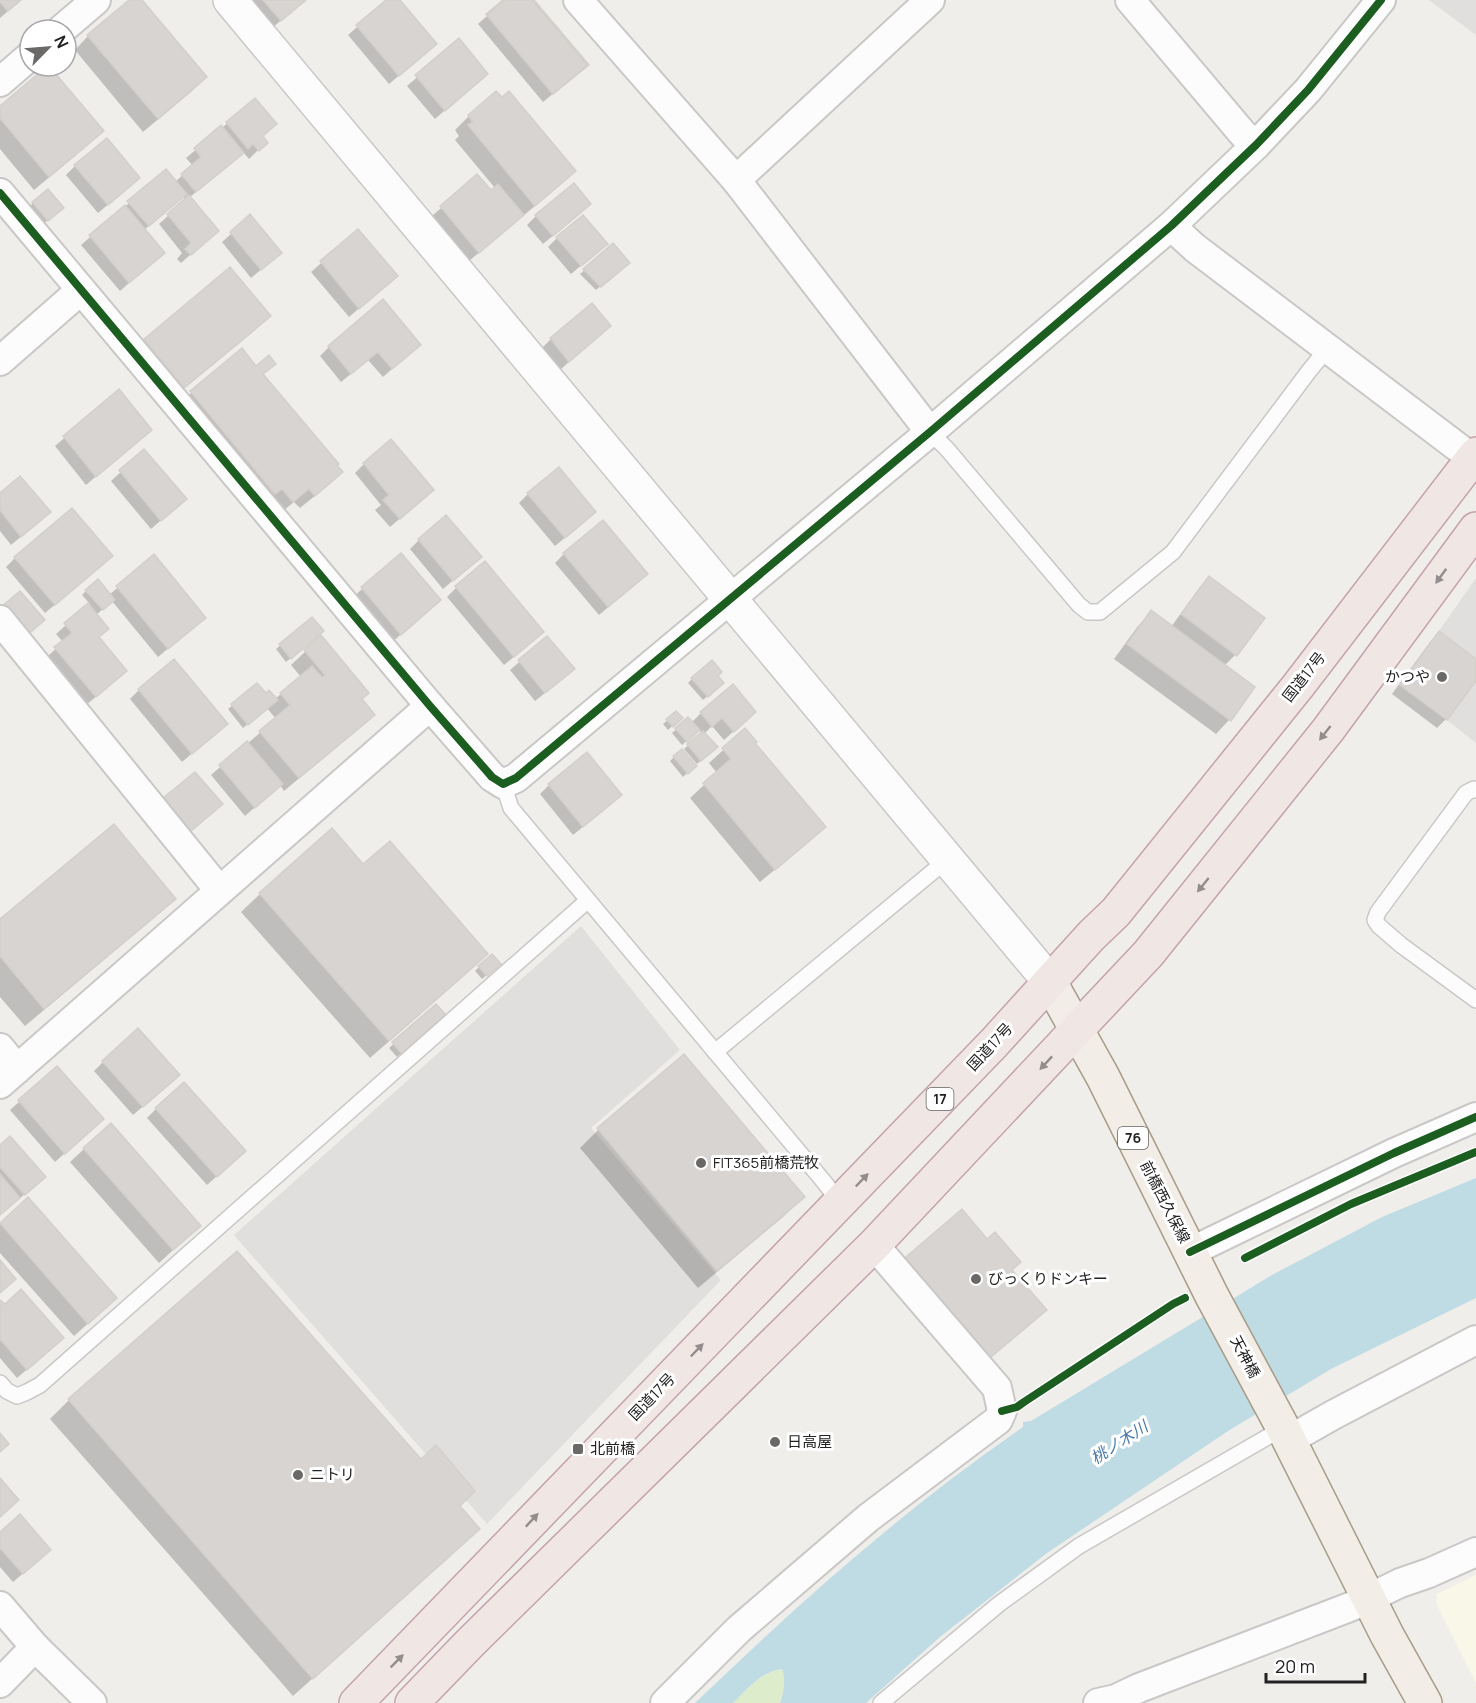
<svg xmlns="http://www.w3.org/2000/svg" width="1476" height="1703" font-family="Manrope,'Noto Sans JP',sans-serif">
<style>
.education{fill:#f8f7e8}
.grass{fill:#ddeccb}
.parking{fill:#e0dfde}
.water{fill:#bfdbe3}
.shadow{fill:#0003}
.building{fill:#d7d4d2;stroke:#d3d0cc;stroke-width:1.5}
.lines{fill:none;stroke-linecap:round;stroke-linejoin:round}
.service-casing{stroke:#c9c8c7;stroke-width:18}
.minor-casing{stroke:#c9c8c7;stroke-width:32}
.tertiary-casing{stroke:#c9c8c7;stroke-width:36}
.primary-casing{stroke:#a79c86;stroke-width:36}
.trunk-casing{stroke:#c5a2ac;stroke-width:36}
.service{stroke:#fdfcfc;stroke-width:15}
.minor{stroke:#fdfcfc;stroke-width:28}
.tertiary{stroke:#fdfcfc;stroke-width:33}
.primary{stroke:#f3ede7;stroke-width:33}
.trunk{stroke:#f0e6e4;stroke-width:33}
.cycleway-casing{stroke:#fff;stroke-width:11}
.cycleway{stroke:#1b5e20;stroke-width:8}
.oneway{fill:#938e8d}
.poi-dot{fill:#6a6968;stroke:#fff;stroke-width:2}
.labels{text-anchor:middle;stroke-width:6;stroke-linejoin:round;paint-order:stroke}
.shield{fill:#fff;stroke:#646464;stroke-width:1.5}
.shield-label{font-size:14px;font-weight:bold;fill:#222}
.street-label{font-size:15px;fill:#222;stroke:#fff}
.poi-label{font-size:15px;fill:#222;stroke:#fff;text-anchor:start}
.water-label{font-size:16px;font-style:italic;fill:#4a7aab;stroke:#fff}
</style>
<rect width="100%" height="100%" fill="#f0eeeb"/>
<path class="education" d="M 1476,1575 L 1476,1683 L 1436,1603 L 1437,1594 Z"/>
<path class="grass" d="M 782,1669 C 786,1681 784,1692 780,1703 L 733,1703 C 748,1689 761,1672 782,1669 Z"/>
<g class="parking">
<path d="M 1429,0 L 1476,0 L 1476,35 Z"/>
<path d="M 1476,578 L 1476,659 L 1439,631 Z"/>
<path d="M 1476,681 L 1476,743 L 1447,720 Z"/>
<path d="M 581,926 L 680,1050 L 591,1128 L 721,1280 L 487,1524 L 234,1235 Z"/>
</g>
<path class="water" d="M 1476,1178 L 1476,1298 L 1331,1369 L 1228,1431 L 1047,1553 L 940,1637 L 866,1703 L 780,1703 C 784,1692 786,1680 782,1669 C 760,1672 748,1689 733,1703 L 695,1703 C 798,1604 905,1508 1023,1427 L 1023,1422 L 1031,1421 L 1272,1275 L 1382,1217 Z"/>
<g class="shadow">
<path d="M 0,0 L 21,0 L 0,18 Z"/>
<path d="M 131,0 L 140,0 L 205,77 L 192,91 L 143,132 L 75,50 L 88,36 Z"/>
<path d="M 254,0 L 305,0 L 271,29 L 250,4 Z"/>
<path d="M 388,0 L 399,0 L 426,53 L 389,84 L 348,35 Z"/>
<path d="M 505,0 L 533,0 L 577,74 L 543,102 L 478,24 Z"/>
<path d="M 459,41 L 486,74 L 435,119 L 407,86 Z"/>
<path d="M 255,100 L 262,137 L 266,142 L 249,159 L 243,152 L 189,198 L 217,231 L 181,263 L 177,259 L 182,253 L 159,224 L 186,200 L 183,196 L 144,230 L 163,253 L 120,291 L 81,245 L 166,171 L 175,182 L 193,166 L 186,158 Z"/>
<path d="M 0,108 L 102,131 L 88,145 L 34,190 L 0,149 Z"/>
<path d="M 469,116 L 574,171 L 560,185 L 469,261 L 432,216 L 477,177 L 490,192 L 495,188 L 455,140 L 459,136 L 455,130 Z"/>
<path d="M 75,166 L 129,187 L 98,213 L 66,175 Z"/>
<path d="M 33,203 L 58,212 L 43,224 L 29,207 Z"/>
<path d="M 580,213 L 543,244 L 527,225 L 536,216 Z"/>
<path d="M 250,217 L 270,262 L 251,278 L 222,242 Z"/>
<path d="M 358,231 L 386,285 L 349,317 L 311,272 Z"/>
<path d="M 557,238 L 596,253 L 571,274 L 548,247 Z"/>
<path d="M 613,245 L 624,267 L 596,290 L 580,274 Z"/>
<path d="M 230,269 L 269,316 L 255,330 L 169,401 L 131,354 L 145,341 Z"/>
<path d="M 609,326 L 560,370 L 542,348 L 551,339 Z"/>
<path d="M 419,345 L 383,377 L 368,360 L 341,382 L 320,356 L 329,347 Z"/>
<path d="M 274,364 L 262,375 L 327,486 L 300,508 L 294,502 L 278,515 L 177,406 L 191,393 L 256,368 Z"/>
<path d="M 119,391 L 150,430 L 86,485 L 55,446 Z"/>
<path d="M 144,451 L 175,508 L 151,529 L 111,481 Z"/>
<path d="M 364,464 L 423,499 L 390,527 L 375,510 L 381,505 L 355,473 Z"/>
<path d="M 528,494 L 585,521 L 555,546 L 519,503 Z"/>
<path d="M 0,495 L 40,521 L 11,545 L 0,531 Z"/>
<path d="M 419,540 L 480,557 L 443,589 L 410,549 Z"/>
<path d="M 564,554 L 637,583 L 599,615 L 555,563 Z"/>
<path d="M 401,555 L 430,609 L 391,643 L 353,597 Z"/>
<path d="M 154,557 L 195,626 L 158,657 L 112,601 L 96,615 L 98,637 L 116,680 L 86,705 L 46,658 L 63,642 L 56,634 L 90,604 L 82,595 L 86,591 L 109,595 Z"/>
<path d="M 15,558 L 102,565 L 45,613 L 6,567 Z"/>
<path d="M 1209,578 L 1235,655 L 1224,666 L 1253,687 L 1229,720 L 1216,734 L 1114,659 L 1138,626 L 1152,612 L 1171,627 L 1200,587 Z"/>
<path d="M 456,588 L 533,641 L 504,665 L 447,597 Z"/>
<path d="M 312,619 L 318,635 L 286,662 L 276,649 Z"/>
<path d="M 1439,633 L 1476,661 L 1476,679 L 1446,719 L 1437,728 L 1392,694 L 1430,642 Z"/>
<path d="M 321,637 L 359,728 L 284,791 L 280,785 L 245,816 L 211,775 L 276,719 L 267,708 L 243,728 L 228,709 L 257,685 L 266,696 L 275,699 L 301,677 L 291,665 Z"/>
<path d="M 547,638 L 564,678 L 535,701 L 510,670 Z"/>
<path d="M 716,676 L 718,687 L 703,700 L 688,683 L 692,679 Z"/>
<path d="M 139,690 L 226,724 L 182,762 L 130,699 Z"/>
<path d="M 676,713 L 681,718 L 668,730 L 663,724 Z"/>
<path d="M 701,713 L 745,721 L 724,740 L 712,726 L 704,734 L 712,751 L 697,764 L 684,749 L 702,734 L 699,730 L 682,745 L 672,733 L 688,719 L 691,723 Z"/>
<path d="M 745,730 L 753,743 L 824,827 L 810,841 L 760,882 L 690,798 L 717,773 L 709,763 Z"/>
<path d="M 674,757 L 695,766 L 683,777 L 670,761 Z"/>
<path d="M 549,785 L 611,804 L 573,835 L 540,794 Z"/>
<path d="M 164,799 L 221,804 L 181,839 L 155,808 Z"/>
<path d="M 332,830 L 363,866 L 486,954 L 468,972 L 370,1058 L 241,912 L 260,894 Z"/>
<path d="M 174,899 L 155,917 L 25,1026 L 0,997 L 0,921 Z"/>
<path d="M 499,964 L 482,979 L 475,971 L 479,967 Z"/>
<path d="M 436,1006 L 440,1019 L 397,1057 L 389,1048 Z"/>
<path d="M 684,1057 L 803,1197 L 784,1216 L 698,1288 L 580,1148 L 598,1130 Z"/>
<path d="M 103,1062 L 169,1084 L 133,1115 L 94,1071 Z"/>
<path d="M 57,1068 L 93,1128 L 55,1162 L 10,1110 Z"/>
<path d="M 156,1109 L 235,1160 L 207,1185 L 147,1118 Z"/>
<path d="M 0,1147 L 35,1186 L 0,1214 Z"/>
<path d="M 84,1149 L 199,1226 L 159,1263 L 70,1162 Z"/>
<path d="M 28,1199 L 101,1312 L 74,1336 L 0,1253 L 0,1224 Z"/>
<path d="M 237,1254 L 458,1506 L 459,1547 L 293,1696 L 50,1419 L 69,1400 Z"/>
<path d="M 0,1302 L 53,1347 L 17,1378 L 0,1358 Z"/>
<path d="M 0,1534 L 40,1559 L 13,1582 L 0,1567 Z"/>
</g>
<g class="building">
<path d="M 0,0 L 21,0 L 8,11 L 0,2 Z"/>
<path d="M 129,0 L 142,0 L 207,77 L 158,119 L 87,35 Z"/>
<path d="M 263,0 L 306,0 L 281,21 Z"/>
<path d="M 386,0 L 400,0 L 437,44 L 399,76 L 356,25 Z"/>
<path d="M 503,0 L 534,0 L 589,65 L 553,94 L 486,14 Z"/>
<path d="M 505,0 L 532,0 L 587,65 L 553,94 L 487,15 Z"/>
<path d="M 459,38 L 488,74 L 445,111 L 415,75 Z"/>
<path d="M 47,66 L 49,66 L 104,131 L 49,177 L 0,118 L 0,106 Z"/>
<path d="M 496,91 L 502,97 L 509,91 L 576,171 L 535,206 L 468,125 L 473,122 L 468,115 Z"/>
<path d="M 255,98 L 277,124 L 263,136 L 268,143 L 259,151 L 253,144 L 248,149 L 226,122 Z"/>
<path d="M 221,125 L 244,153 L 196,192 L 181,174 L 201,157 L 194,148 Z"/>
<path d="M 107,138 L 140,178 L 108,205 L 74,165 Z"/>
<path d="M 166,169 L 187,194 L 149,226 L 127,201 Z"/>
<path d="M 477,174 L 491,190 L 498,184 L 524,215 L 479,253 L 440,206 Z"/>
<path d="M 574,183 L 591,204 L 553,236 L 535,215 Z"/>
<path d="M 48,189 L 64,208 L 48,221 L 32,202 Z"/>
<path d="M 189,195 L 219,231 L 191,255 L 185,249 L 191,243 L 167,214 Z"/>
<path d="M 125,205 L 165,253 L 129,283 L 89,235 Z"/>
<path d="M 250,214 L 282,253 L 261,270 L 230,232 Z"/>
<path d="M 583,215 L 608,244 L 581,266 L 556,237 Z"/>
<path d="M 358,229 L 398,276 L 359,309 L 320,261 Z"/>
<path d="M 613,243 L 630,263 L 601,287 L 583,269 Z"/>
<path d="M 230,267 L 271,316 L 184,388 L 144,339 Z"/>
<path d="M 383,299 L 421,345 L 392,369 L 378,352 L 351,374 L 328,346 Z"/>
<path d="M 592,303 L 611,326 L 569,362 L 550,338 Z"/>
<path d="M 242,348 L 256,366 L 269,355 L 276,364 L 263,374 L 339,464 L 337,465 L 343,472 L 315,496 L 309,489 L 293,502 L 282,489 L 275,494 L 190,391 Z"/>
<path d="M 119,389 L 152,430 L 96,477 L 63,436 Z"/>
<path d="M 391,439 L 434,490 L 400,519 L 383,500 L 389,495 L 363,463 Z"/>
<path d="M 144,449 L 187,499 L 161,521 L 119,470 Z"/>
<path d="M 559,467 L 596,512 L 565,538 L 527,493 Z"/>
<path d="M 20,476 L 51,512 L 21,537 L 0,510 L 0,493 Z"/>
<path d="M 72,508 L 113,556 L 55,605 L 14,557 Z"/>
<path d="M 446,515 L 482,557 L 453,581 L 418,539 Z"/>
<path d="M 603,520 L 648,574 L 608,607 L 563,553 Z"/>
<path d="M 401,553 L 441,600 L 401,635 L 361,587 Z"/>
<path d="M 154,554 L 206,618 L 168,649 L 116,586 Z"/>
<path d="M 485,561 L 544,632 L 514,657 L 455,586 Z"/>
<path d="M 1209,576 L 1265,618 L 1237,656 L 1181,614 Z"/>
<path d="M 98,579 L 115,600 L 103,610 L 85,590 Z"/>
<path d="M 20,591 L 45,620 L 26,636 L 2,606 Z"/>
<path d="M 88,603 L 109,629 L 99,637 L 127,671 L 96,697 L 54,647 L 72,633 L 64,623 Z"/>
<path d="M 1151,610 L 1255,687 L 1231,721 L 1127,644 Z"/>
<path d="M 312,617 L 324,631 L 291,659 L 279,644 Z"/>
<path d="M 1439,631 L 1476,659 L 1476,681 L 1447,720 L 1400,685 Z"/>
<path d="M 321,635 L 369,693 L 362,699 L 375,715 L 299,778 L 259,731 L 290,705 L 280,693 L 312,666 L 322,677 L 325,675 L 304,650 Z"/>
<path d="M 547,636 L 575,669 L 545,693 L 518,660 Z"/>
<path d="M 174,659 L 228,724 L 192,754 L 138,689 Z"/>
<path d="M 712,660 L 722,672 L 718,676 L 724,683 L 708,697 L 691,678 Z"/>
<path d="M 257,683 L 266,693 L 269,690 L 278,700 L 248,725 L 231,704 Z"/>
<path d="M 733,684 L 756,712 L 734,732 L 722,718 L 712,727 L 700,712 Z"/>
<path d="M 676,711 L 683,718 L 673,727 L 666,719 Z"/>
<path d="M 688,717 L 700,730 L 687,742 L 675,728 Z"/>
<path d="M 745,728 L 757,742 L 755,743 L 826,827 L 775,870 L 703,783 L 731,759 L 722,748 Z"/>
<path d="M 703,731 L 718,747 L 701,761 L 687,744 Z"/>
<path d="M 247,741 L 283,784 L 255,808 L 219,765 Z"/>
<path d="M 682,749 L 697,766 L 688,774 L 673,756 Z"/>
<path d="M 587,752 L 622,795 L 583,827 L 548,784 Z"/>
<path d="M 195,772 L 223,804 L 191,831 L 163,798 Z"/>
<path d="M 114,824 L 176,899 L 44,1009 L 0,956 L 0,919 Z"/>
<path d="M 332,828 L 363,864 L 390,841 L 488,954 L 389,1041 L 259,893 Z"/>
<path d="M 492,954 L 501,964 L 487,976 L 478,966 Z"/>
<path d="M 436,1004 L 446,1015 L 402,1054 L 392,1042 Z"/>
<path d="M 138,1028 L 180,1075 L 143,1107 L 102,1061 Z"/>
<path d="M 684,1054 L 805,1197 L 717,1271 L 597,1128 Z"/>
<path d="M 57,1066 L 104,1119 L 65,1154 L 18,1100 Z"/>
<path d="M 184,1082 L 246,1151 L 217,1177 L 155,1108 Z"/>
<path d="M 111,1123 L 201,1226 L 173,1250 L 83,1148 Z"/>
<path d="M 10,1136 L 46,1177 L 25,1195 L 0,1167 L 0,1145 Z"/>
<path d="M 0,1174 L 20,1198 L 0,1215 Z"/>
<path d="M 28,1197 L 117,1298 L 88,1324 L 0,1223 Z"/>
<path d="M 962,1209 L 987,1239 L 995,1232 L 1021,1262 L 1012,1270 L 1047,1310 L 985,1362 L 900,1262 Z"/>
<path d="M 237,1251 L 421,1459 L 436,1445 L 475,1491 L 460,1506 L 480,1529 L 313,1679 L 68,1399 Z"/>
<path d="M 0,1260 L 16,1279 L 0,1293 Z"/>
<path d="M 21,1289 L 64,1338 L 27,1370 L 0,1339 L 0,1300 L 5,1304 Z"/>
<path d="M 0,1433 L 9,1444 L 0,1452 Z"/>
<path d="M 0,1478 L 19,1500 L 0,1517 Z"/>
<path d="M 20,1514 L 51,1550 L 23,1574 L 0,1548 L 0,1532 Z"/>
</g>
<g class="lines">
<defs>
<g id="service">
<path d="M 930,432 L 947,449 L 1079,605 L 1088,612 L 1100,612 L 1173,552 L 1309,371 L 1327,349"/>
<path d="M 503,784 L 511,808 L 825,1183 L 840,1203"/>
<path d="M 1476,790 L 1474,789 L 1466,793 L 1378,912 L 1375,920 L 1379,926 L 1401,945 L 1476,1000"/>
<path d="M 715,1052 L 948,859"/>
<path d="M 0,1383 L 7,1391 L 17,1396 L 27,1392 L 40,1385 L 587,901"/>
<path d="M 881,1703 L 999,1604 L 1079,1546 L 1283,1428"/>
</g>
<g id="minor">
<path d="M 578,0 L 736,180 L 930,432"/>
<path d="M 1130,0 L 1243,134 L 1256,145"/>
<path d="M 61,30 L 96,0"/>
<path d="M 0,82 L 30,56"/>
<path d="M 736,180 L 930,0"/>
<path d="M 0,193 L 430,706 L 492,777 L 503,784 L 516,778 L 930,432 L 1171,226 L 1256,145 L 1308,90 L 1381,0"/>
<path d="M 1171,226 L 1195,248 L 1476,461"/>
<path d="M 0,361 L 81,290"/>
<path d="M 0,620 L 219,890"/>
<path d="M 0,1048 L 17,1069"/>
<path d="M 0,1084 L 430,706"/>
<path d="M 1190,1252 L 1394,1153 L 1476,1117"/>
<path d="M 1289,1440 L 1333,1415 L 1476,1340"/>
<path d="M 0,1606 L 35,1647 L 92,1703"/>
<path d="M 0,1683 L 35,1647"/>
<path d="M 665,1703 L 739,1629 L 868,1518 L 998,1420 L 1002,1411 L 997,1388 L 874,1245"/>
<path d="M 1098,1703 L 1116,1699 L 1139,1688 L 1355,1605 L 1400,1583 L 1429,1573 L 1476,1552"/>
</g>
<path id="tertiary" d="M 230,0 L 1050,982"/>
<path id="primary" d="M 1050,982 L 1103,1077 L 1212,1296 L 1283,1428 L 1387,1635 L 1425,1703"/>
<g id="trunk">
<path d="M 356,1703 L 994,1043 L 1091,936 L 1116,912 L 1298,686 L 1476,454"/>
<path d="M 412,1703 L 470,1643 L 874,1245 L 1148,954 L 1328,730 L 1476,529"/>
</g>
</defs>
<use href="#service" class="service-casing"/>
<use href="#minor" class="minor-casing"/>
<use href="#tertiary" class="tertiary-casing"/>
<use href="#primary" class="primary-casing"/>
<use href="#trunk" class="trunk-casing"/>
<use href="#service" class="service"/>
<use href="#minor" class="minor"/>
<use href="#tertiary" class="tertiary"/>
<use href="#primary" class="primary"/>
<use href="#trunk" class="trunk"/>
<defs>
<g id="cycleway">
<path d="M 0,193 L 430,706 L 492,777 L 503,784 L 516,778 L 930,432 L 1171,226 L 1256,145 L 1308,90 L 1381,0"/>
<path d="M 1190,1252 L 1394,1153 L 1476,1117"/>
<path d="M 1245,1258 L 1351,1204 L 1476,1152"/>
<path d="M 1002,1411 L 1017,1407 L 1024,1402 L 1173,1304 L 1185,1298"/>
</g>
</defs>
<use href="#cycleway" class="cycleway-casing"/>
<use href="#cycleway" class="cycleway"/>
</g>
<defs><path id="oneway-solid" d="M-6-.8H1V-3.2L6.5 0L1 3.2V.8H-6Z" transform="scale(1.5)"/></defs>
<g class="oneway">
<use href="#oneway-solid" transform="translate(1441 576) rotate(126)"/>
<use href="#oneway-solid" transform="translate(1325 733) rotate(128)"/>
<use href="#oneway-solid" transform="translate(1203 885) rotate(129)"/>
<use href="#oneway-solid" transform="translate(1046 1063) rotate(133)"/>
<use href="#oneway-solid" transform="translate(862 1180) rotate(-46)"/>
<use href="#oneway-solid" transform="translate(697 1350) rotate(-46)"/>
<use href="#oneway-solid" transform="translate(532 1520) rotate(-47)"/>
<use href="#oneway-solid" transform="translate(397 1661) rotate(-45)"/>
</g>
<g class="poi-dot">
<circle cx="1442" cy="677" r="6"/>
<circle cx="701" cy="1163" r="6"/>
<circle cx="976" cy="1279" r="6"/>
<circle cx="775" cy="1442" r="6"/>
<rect x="572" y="1443" width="12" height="12" rx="3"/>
<circle cx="298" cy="1475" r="6"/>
</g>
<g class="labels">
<g class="shield">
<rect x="926.5" y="1088" width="27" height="22" rx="4.5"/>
<rect x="1118" y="1127" width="30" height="22" rx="4.5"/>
</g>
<g class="shield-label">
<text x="940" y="1104">17</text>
<text x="1133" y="1143">76</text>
</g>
<g class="street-label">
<text transform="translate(1304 677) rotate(-52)" y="5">国道17号</text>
<text transform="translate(990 1047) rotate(-47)" y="5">国道17号</text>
<text transform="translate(1165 1202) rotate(63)" y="5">前橋西久保線</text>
<text transform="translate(1245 1357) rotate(62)" y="5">天神橋</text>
<text transform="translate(652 1397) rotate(-46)" y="5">国道17号</text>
</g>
<g class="poi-label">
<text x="1430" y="682" text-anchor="end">かつや</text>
<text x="713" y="1168">FIT365前橋荒牧</text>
<text x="988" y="1284">びっくりドンキー</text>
<text x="787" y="1447">日高屋</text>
<text x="590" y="1454">北前橋</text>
<text x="310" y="1480">ニトリ</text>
</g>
<g class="water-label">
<text transform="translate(1119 1442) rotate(-33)" y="6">桃ノ木川</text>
</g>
</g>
<g transform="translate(48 48) rotate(65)"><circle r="28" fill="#ffffff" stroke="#a7a7a7" stroke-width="1.5"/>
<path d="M0-4.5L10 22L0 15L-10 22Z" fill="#6a6968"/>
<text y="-9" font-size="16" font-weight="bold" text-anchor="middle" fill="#222222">N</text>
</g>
<path d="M1266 1673v9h99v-9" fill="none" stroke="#222222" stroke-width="3"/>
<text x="1275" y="1673" font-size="18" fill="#222222" stroke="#ffffff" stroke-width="4.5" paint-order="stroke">20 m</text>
</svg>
